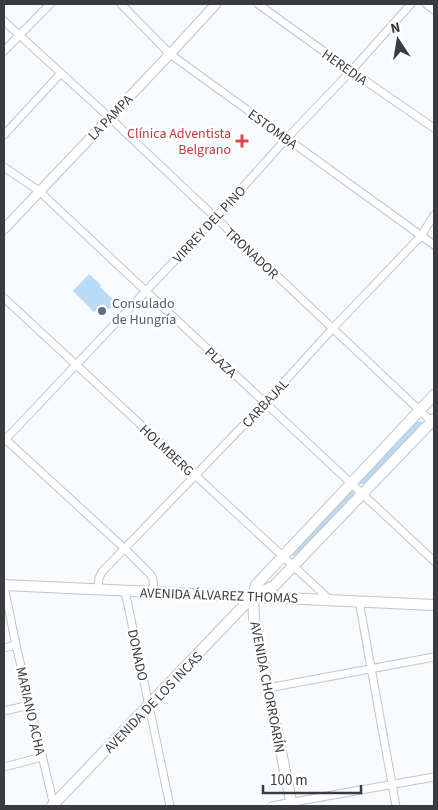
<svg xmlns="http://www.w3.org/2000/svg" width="438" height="810" font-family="'Source Sans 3',sans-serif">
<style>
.green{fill:#bbdaf4}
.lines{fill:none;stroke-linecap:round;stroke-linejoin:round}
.minor-casing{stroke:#bec5cb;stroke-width:9}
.tertiary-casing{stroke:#bec5cb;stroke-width:11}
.secondary-casing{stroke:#bec5cb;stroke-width:12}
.minor{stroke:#fff;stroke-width:7}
.tertiary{stroke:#fff;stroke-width:9}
.secondary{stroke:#fff;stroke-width:10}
.health-dot{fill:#e0444e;stroke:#fff;stroke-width:2}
.service-dot{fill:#5c6f8a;stroke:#fff;stroke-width:2}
.labels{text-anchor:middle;stroke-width:4.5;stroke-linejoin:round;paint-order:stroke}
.street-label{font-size:14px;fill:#393b3e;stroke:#fff}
.health-label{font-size:14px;fill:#be3a42;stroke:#fff;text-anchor:end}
.service-label{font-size:14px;fill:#4e5e75;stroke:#fff;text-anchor:start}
</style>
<rect width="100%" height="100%" fill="#f8fbfe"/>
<g class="green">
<path d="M 89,274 L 101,285 L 100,287 L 116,302 L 109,309 L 103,304 L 94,312 L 73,291 Z"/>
<path d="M 417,421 L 422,422 L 423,425 L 364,484 L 359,484 L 358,479 Z"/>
<path d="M 349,490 L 354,492 L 353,496 L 297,555 L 291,556 L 290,555 Z"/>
</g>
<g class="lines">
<defs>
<g id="minor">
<path d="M 121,4 L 170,54 L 434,245"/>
<path d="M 258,4 L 351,71 L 434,128"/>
<path d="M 426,4 L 434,10"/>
<path d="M 4,21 L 110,118 L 434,424"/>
<path d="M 4,51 L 50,4"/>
<path d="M 4,135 L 61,73"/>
<path d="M 4,167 L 39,191 L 434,561"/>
<path d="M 4,298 L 330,600"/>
<path d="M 4,438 L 125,549 L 150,574 L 153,579 L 154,593"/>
<path d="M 4,441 L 215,218 L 287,138 L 351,71 L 411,4"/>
<path d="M 4,586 L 16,645 L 54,806"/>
<path d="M 98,590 L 99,578 L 102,572 L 265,403 L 333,328 L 421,236 L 434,215"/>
<path d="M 125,591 L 170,806"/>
<path d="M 359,601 L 396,806"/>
<path d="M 4,648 L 16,645"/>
<path d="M 268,688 L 434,657"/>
<path d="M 4,711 L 30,705"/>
<path d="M 4,767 L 42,757"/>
<path d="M 271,806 L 434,777"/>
</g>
<path id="tertiary" d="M 4,229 L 170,54 L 216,4"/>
<g id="secondary">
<path d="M 4,585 L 434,605"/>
<path d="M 52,806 L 253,596 L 274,586 L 434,419"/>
<path d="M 292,806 L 254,618 L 253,596 L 256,585 L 434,395"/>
</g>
</defs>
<use href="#minor" class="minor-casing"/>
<use href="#tertiary" class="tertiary-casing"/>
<use href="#secondary" class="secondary-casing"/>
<use href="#minor" class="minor"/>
<use href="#tertiary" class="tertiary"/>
<use href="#secondary" class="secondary"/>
</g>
<path class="health-dot" d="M239.5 133.5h5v5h5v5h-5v5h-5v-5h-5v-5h5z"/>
<circle class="service-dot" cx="102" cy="311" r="5"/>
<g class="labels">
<g class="street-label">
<text transform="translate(345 67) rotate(35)" y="5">HEREDIA</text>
<text transform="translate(110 117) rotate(-46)" y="5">LA PAMPA</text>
<text transform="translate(273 129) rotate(36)" y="5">ESTOMBA</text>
<text transform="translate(209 224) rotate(-47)" y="5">VIRREY DEL PINO</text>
<text transform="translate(252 253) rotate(43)" y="5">TRONADOR</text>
<text transform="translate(221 362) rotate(43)" y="5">PLAZA</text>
<text transform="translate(265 403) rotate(-47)" y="5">CARBAJAL</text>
<text transform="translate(167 450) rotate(43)" y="5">HOLMBERG</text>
<text transform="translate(219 595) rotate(2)" y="5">AVENIDA ÁLVAREZ THOMAS</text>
<text transform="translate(138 655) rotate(78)" y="5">DONADO</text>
<text transform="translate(268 687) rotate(79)" y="5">AVENIDA CHORROARÍN</text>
<text transform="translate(153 702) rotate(-46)" y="5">AVENIDA DE LOS INCAS</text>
<text transform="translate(31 711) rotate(77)" y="5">MARIANO ACHA</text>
</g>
<g class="health-label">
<text x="231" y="138">Clínica Adventista<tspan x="231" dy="16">Belgrano</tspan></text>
</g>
<g class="service-label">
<text x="112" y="308">Consulado<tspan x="112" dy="16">de Hungría</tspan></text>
</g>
</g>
<rect width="438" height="810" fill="none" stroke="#393b3e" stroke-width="10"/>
<g transform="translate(398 40) rotate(348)" stroke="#ffffff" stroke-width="4" paint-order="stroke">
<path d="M0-4L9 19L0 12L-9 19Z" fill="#393b3e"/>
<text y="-8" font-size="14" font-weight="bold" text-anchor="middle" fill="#393b3e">N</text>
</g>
<path d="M263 785v8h98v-8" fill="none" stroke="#393b3e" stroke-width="2.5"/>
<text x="270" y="785" font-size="15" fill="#393b3e" stroke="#ffffff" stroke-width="4" paint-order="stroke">100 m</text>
</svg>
